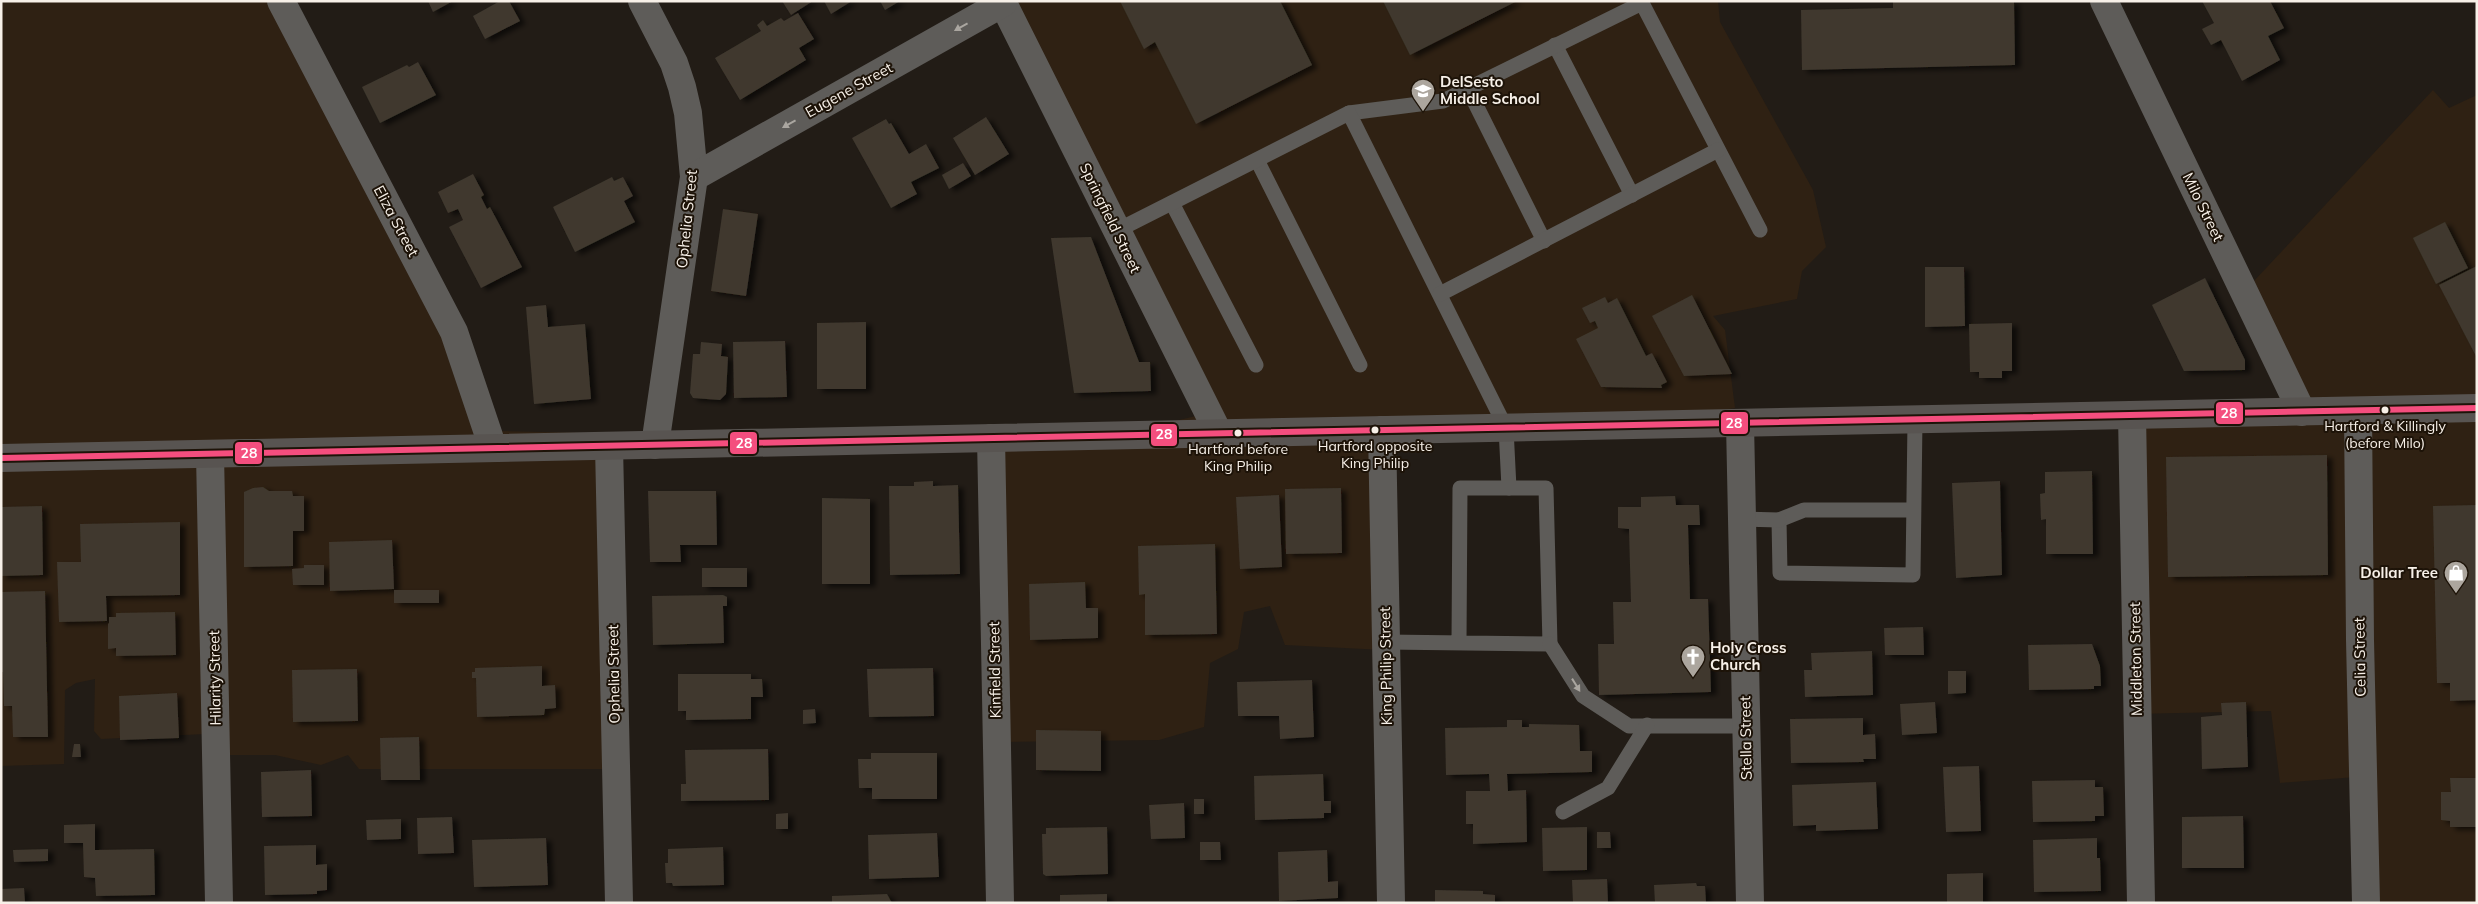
<svg xmlns="http://www.w3.org/2000/svg" width="2478" height="904" font-family="Mulish,sans-serif">
<style>
.built{fill:#2f2113}
.building{fill:#3f382e;filter:url(#shadow)}
.lines{fill:none;stroke-linecap:round;stroke-linejoin:round}
.service{stroke:#5e5c59;stroke-width:15}
.minor{stroke:#5e5c59;stroke-width:28}
.secondary{stroke:#585451;stroke-width:28}
.bus-1-casing{stroke:#1d1308;stroke-width:10}
.bus-1{stroke:#f44e7e;stroke-width:6}
.oneway{fill:#aaa6a0}
.bus-dot{fill:#f7f0e8;stroke:#1d1308;stroke-width:2}
.labels{text-anchor:middle;stroke-width:4;stroke-linejoin:round;paint-order:stroke}
.bus-label{font-size:14px;fill:#f7f0e8;stroke:#1d1308}
.poi-label{font-size:15px;font-weight:bold;fill:#f7f0e8;stroke:#1d1308;text-anchor:start}
.street-label{font-size:15px;fill:#f7f0e8;stroke:#1d1308}
.line-badge{stroke:#1d1308;stroke-width:2}
.badge-label{font-size:14px;text-anchor:middle;font-weight:bold;fill:#fff}
</style>
<defs>
<filter id="shadow"><feDropShadow dx="5.5" dy="3" stdDeviation="2.5" flood-color="#0009"/></filter>
</defs>
<rect width="100%" height="100%" fill="#221c16"/>
<g class="built">
<path d="M 1,1 L 280,1 L 492,431 L 590,433 L 598,443 L 605,769 L 359,769 L 348,755 L 321,765 L 275,755 L 217,755 L 205,734 L 101,739 L 94,731 L 95,679 L 76,683 L 65,690 L 64,764 L 1,766 Z"/>
<path d="M 999,1 L 1718,1 L 1720,22 L 1813,190 L 1826,247 L 1802,271 L 1797,299 L 1713,316 L 1725,330 L 1735,408 L 1724,410 L 1384,418 L 1384,650 L 1285,645 L 1270,606 L 1244,612 L 1238,649 L 1210,663 L 1204,727 L 1159,740 L 1006,742 L 998,426 L 1175,421 L 1204,414 Z"/>
<path d="M 2433,90 L 2449,108 L 2477,95 L 2477,903 L 2380,903 L 2377,898 L 2356,777 L 2280,783 L 2271,711 L 2133,714 L 2128,404 L 2298,401 L 2248,284 L 2254,281 Z"/>
</g>
<g class="building">
<path d="M 428,1 L 453,1 L 433,12 Z"/>
<path d="M 500,1 L 509,1 L 520,21 L 485,39 L 473,16 Z"/>
<path d="M 782,1 L 813,1 L 791,15 Z"/>
<path d="M 824,1 L 852,1 L 831,14 Z"/>
<path d="M 880,1 L 900,1 L 885,10 Z"/>
<path d="M 1120,1 L 1280,1 L 1312,65 L 1196,124 L 1155,42 L 1144,49 Z"/>
<path d="M 1383,1 L 1517,1 L 1410,55 Z"/>
<path d="M 1893,1 L 2014,1 L 2015,65 L 1802,70 L 1801,10 L 1893,8 Z"/>
<path d="M 2202,1 L 2270,1 L 2284,28 L 2268,36 L 2280,60 L 2242,81 L 2221,40 L 2211,45 L 2202,29 L 2214,23 Z"/>
<path d="M 798,13 L 814,39 L 799,48 L 806,60 L 740,100 L 715,58 L 761,31 L 757,25 L 763,20 L 767,26 L 781,18 L 784,21 Z"/>
<path d="M 418,62 L 436,95 L 380,123 L 362,87 L 407,65 L 409,67 Z"/>
<path d="M 986,117 L 1009,154 L 975,175 L 953,138 Z"/>
<path d="M 886,119 L 889,124 L 891,123 L 909,154 L 926,144 L 939,168 L 911,182 L 917,194 L 891,208 L 852,138 Z"/>
<path d="M 963,163 L 971,176 L 949,189 L 942,175 Z"/>
<path d="M 473,174 L 484,195 L 481,197 L 487,209 L 490,207 L 522,267 L 481,288 L 449,227 L 463,220 L 458,209 L 448,213 L 438,192 Z"/>
<path d="M 612,177 L 614,181 L 623,177 L 633,196 L 624,201 L 635,222 L 575,252 L 553,207 Z"/>
<path d="M 723,209 L 758,214 L 746,296 L 711,291 Z"/>
<path d="M 2445,222 L 2468,268 L 2436,284 L 2413,238 Z"/>
<path d="M 1091,237 L 1139,362 L 1150,362 L 1151,391 L 1074,393 L 1051,238 Z"/>
<path d="M 2477,266 L 2477,358 L 2439,285 Z"/>
<path d="M 1925,267 L 1964,267 L 1965,326 L 1925,327 Z"/>
<path d="M 2205,278 L 2245,360 L 2245,370 L 2184,371 L 2152,305 Z"/>
<path d="M 1692,295 L 1732,374 L 1684,376 L 1652,316 Z"/>
<path d="M 1605,297 L 1608,303 L 1617,298 L 1646,356 L 1652,353 L 1667,382 L 1661,385 L 1662,388 L 1601,387 L 1576,339 L 1598,328 L 1595,321 L 1590,323 L 1582,308 Z"/>
<path d="M 546,305 L 548,327 L 585,324 L 591,399 L 534,404 L 526,307 Z"/>
<path d="M 866,322 L 866,389 L 817,389 L 817,323 Z"/>
<path d="M 2012,323 L 2012,371 L 2002,371 L 2002,378 L 1979,378 L 1979,372 L 1970,372 L 1969,324 Z"/>
<path d="M 785,341 L 787,397 L 734,398 L 733,342 Z"/>
<path d="M 701,342 L 722,344 L 721,356 L 728,357 L 726,394 L 720,400 L 693,398 L 690,393 L 693,354 L 700,354 Z"/>
<path d="M 2327,455 L 2328,575 L 2168,577 L 2166,457 Z"/>
<path d="M 2092,471 L 2093,554 L 2046,554 L 2046,519 L 2041,520 L 2040,494 L 2045,493 L 2045,472 Z"/>
<path d="M 933,481 L 933,486 L 958,485 L 960,574 L 890,575 L 889,486 L 914,486 L 914,482 Z"/>
<path d="M 2000,481 L 2002,575 L 1956,578 L 1952,483 Z"/>
<path d="M 263,487 L 269,491 L 292,491 L 293,496 L 304,496 L 304,531 L 293,531 L 293,566 L 244,567 L 244,492 L 253,488 Z"/>
<path d="M 1341,488 L 1342,553 L 1286,554 L 1285,489 Z"/>
<path d="M 648,491 L 716,491 L 717,545 L 680,545 L 681,562 L 650,562 Z"/>
<path d="M 1279,495 L 1282,567 L 1240,569 L 1236,497 Z"/>
<path d="M 1675,496 L 1676,505 L 1699,505 L 1700,525 L 1688,525 L 1690,599 L 1708,599 L 1711,692 L 1599,695 L 1598,644 L 1614,644 L 1613,602 L 1631,602 L 1629,529 L 1618,528 L 1618,507 L 1641,507 L 1641,497 Z"/>
<path d="M 822,498 L 870,499 L 870,584 L 822,584 Z"/>
<path d="M 2477,505 L 2477,700 L 2450,701 L 2450,683 L 2437,683 L 2433,506 Z"/>
<path d="M 42,506 L 43,575 L 1,576 L 1,507 Z"/>
<path d="M 180,522 L 180,595 L 106,596 L 107,621 L 59,622 L 57,562 L 81,562 L 80,524 Z"/>
<path d="M 392,540 L 394,589 L 330,591 L 329,542 Z"/>
<path d="M 1215,544 L 1217,634 L 1145,635 L 1145,594 L 1139,595 L 1138,546 Z"/>
<path d="M 304,565 L 324,565 L 324,585 L 293,585 L 292,569 L 304,568 Z"/>
<rect x="702" y="568" width="45" height="19"/>
<path d="M 1085,582 L 1086,608 L 1098,608 L 1098,638 L 1030,640 L 1029,584 Z"/>
<rect x="394" y="590" width="45" height="13"/>
<path d="M 45,591 L 48,737 L 13,737 L 12,706 L 4,706 L 3,672 L 1,672 L 1,592 Z"/>
<path d="M 723,595 L 727,597 L 727,606 L 723,606 L 724,643 L 653,645 L 652,596 Z"/>
<path d="M 175,612 L 176,655 L 116,656 L 116,648 L 108,649 L 108,623 L 109,624 L 109,617 L 116,617 L 116,613 Z"/>
<path d="M 1923,627 L 1924,655 L 1885,655 L 1884,628 Z"/>
<path d="M 2092,644 L 2100,666 L 2101,686 L 2094,686 L 2094,689 L 2029,690 L 2028,645 Z"/>
<path d="M 1872,651 L 1873,695 L 1805,697 L 1804,670 L 1812,670 L 1811,653 Z"/>
<path d="M 542,666 L 542,686 L 555,685 L 556,708 L 545,709 L 544,715 L 477,717 L 476,678 L 472,678 L 472,672 L 475,672 L 475,668 Z"/>
<path d="M 933,668 L 934,716 L 869,717 L 867,669 Z"/>
<path d="M 357,669 L 358,721 L 293,722 L 292,670 Z"/>
<path d="M 1948,671 L 1966,671 L 1966,693 L 1948,694 Z"/>
<path d="M 678,674 L 751,674 L 751,679 L 762,679 L 763,697 L 751,697 L 751,719 L 686,720 L 686,711 L 678,711 Z"/>
<path d="M 1312,680 L 1314,737 L 1280,739 L 1279,716 L 1238,716 L 1237,682 Z"/>
<path d="M 177,693 L 179,738 L 120,740 L 119,696 Z"/>
<path d="M 1935,702 L 1937,733 L 1902,735 L 1900,704 Z"/>
<path d="M 2246,702 L 2248,767 L 2202,769 L 2201,717 L 2222,715 L 2221,703 Z"/>
<path d="M 815,709 L 816,723 L 803,724 L 803,710 Z"/>
<path d="M 1863,718 L 1863,735 L 1875,734 L 1876,759 L 1863,759 L 1864,762 L 1791,763 L 1790,719 Z"/>
<path d="M 1507,720 L 1522,720 L 1522,727 L 1529,727 L 1529,724 L 1579,725 L 1580,751 L 1592,751 L 1592,772 L 1507,774 L 1508,791 L 1526,790 L 1527,842 L 1473,844 L 1473,824 L 1466,824 L 1466,791 L 1490,791 L 1489,774 L 1446,775 L 1445,728 L 1507,727 Z"/>
<path d="M 1036,730 L 1101,731 L 1101,771 L 1036,770 Z"/>
<path d="M 419,737 L 420,780 L 381,780 L 380,738 Z"/>
<path d="M 74,744 L 80,744 L 81,757 L 72,757 Z"/>
<path d="M 768,749 L 769,800 L 681,801 L 681,784 L 686,784 L 685,750 Z"/>
<path d="M 871,753 L 937,753 L 937,799 L 872,799 L 872,788 L 859,788 L 858,759 L 871,759 Z"/>
<path d="M 1979,766 L 1981,831 L 1946,832 L 1943,767 Z"/>
<path d="M 311,770 L 312,816 L 262,817 L 261,772 Z"/>
<path d="M 1323,774 L 1324,801 L 1331,801 L 1331,813 L 1324,813 L 1324,818 L 1255,820 L 1254,776 Z"/>
<path d="M 2450,778 L 2477,778 L 2477,827 L 2450,827 L 2450,821 L 2441,820 L 2441,792 L 2451,792 Z"/>
<path d="M 2095,780 L 2095,787 L 2103,787 L 2104,816 L 2095,816 L 2095,821 L 2033,822 L 2032,781 Z"/>
<path d="M 1876,782 L 1878,829 L 1816,831 L 1816,825 L 1793,826 L 1792,785 Z"/>
<rect x="1194" y="799" width="10" height="15"/>
<path d="M 1184,803 L 1185,838 L 1151,839 L 1149,805 Z"/>
<path d="M 788,813 L 788,829 L 776,829 L 776,814 Z"/>
<path d="M 2243,816 L 2244,868 L 2182,868 L 2182,817 Z"/>
<path d="M 452,817 L 454,853 L 418,854 L 417,818 Z"/>
<path d="M 401,819 L 401,839 L 367,840 L 366,820 Z"/>
<path d="M 95,824 L 95,850 L 154,849 L 155,895 L 96,896 L 95,878 L 84,877 L 83,843 L 64,843 L 64,825 Z"/>
<path d="M 1107,827 L 1108,874 L 1046,876 L 1043,874 L 1042,834 L 1046,834 L 1046,828 Z"/>
<path d="M 1587,827 L 1587,870 L 1543,871 L 1542,828 Z"/>
<path d="M 1597,832 L 1610,832 L 1611,848 L 1597,848 Z"/>
<path d="M 937,833 L 939,877 L 869,879 L 868,835 Z"/>
<path d="M 546,838 L 548,885 L 474,887 L 472,840 Z"/>
<path d="M 2097,838 L 2097,858 L 2100,858 L 2101,891 L 2034,892 L 2033,840 Z"/>
<path d="M 1200,842 L 1220,842 L 1221,860 L 1200,860 Z"/>
<path d="M 316,845 L 316,865 L 327,864 L 327,890 L 317,891 L 317,894 L 265,895 L 264,846 Z"/>
<path d="M 723,847 L 724,885 L 673,886 L 672,883 L 666,883 L 665,863 L 668,863 L 668,849 Z"/>
<path d="M 48,849 L 48,861 L 14,862 L 13,850 Z"/>
<path d="M 1327,850 L 1328,882 L 1338,881 L 1338,898 L 1279,901 L 1278,852 Z"/>
<path d="M 1983,873 L 1983,903 L 1947,903 L 1947,874 Z"/>
<path d="M 1607,879 L 1608,903 L 1573,903 L 1572,880 Z"/>
<path d="M 1696,883 L 1697,886 L 1705,886 L 1706,903 L 1655,903 L 1654,885 Z"/>
<path d="M 24,888 L 25,903 L 1,903 L 1,889 Z"/>
<path d="M 1435,890 L 1483,891 L 1483,894 L 1495,895 L 1495,903 L 1435,903 Z"/>
<path d="M 887,894 L 892,903 L 832,903 L 832,896 Z"/>
<path d="M 1107,894 L 1107,903 L 1060,903 L 1060,895 Z"/>
</g>
<g class="lines">
<g class="service">
<path d="M 1555,45 L 1632,195"/>
<path d="M 1468,89 L 1544,241"/>
<path d="M 1349,113 L 1443,101 L 1642,3 L 1760,230"/>
<path d="M 1257,160 L 1360,365"/>
<path d="M 1172,203 L 1256,365"/>
<path d="M 1116,231 L 1349,113 L 1506,428 L 1509,488"/>
<path d="M 1440,294 L 1718,150"/>
<path d="M 1913,510 L 1804,510 L 1779,520 L 1780,573 L 1913,575 L 1915,420"/>
<path d="M 1741,519 L 1779,520"/>
<path d="M 1386,642 L 1550,644 L 1546,488 L 1460,488 L 1459,642"/>
<path d="M 1550,644 L 1583,696 L 1629,726 L 1746,726"/>
<path d="M 1563,812 L 1608,788 L 1647,725"/>
</g>
<g class="minor">
<path d="M 281,1 L 454,332 L 493,448"/>
<path d="M 642,1 L 674,63 L 682,87 L 688,113 L 694,177 L 655,445"/>
<path d="M 1002,1 L 1219,434"/>
<path d="M 2104,1 L 2302,412"/>
<path d="M 694,177 L 1003,3"/>
<path d="M 2358,411 L 2360,640 L 2366,903"/>
<path d="M 2132,415 L 2141,903"/>
<path d="M 1740,423 L 1750,903"/>
<path d="M 1382,430 L 1391,903"/>
<path d="M 991,438 L 1000,903"/>
<path d="M 609,446 L 619,903"/>
<path d="M 210,454 L 219,903"/>
</g>
<path class="secondary" d="M 1,458 L 2477,408"/>
<defs>
<path id="bus-1" d="M 1,458 L 2477,408"/>
</defs>
<use href="#bus-1" class="bus-1-casing"/>
<use href="#bus-1" class="bus-1"/>
</g>
<defs><path id="oneway-solid" d="M-6-.8H1V-3.2L6.5 0L1 3.2V.8H-6Z" transform="scale(1.25)"/></defs>
<g class="oneway">
<use href="#oneway-solid" transform="translate(961 27) rotate(151)"/>
<use href="#oneway-solid" transform="translate(789 124) rotate(151)"/>
<use href="#oneway-solid" transform="translate(1576 685) rotate(58)"/>
</g>
<defs>
<symbol id="school-pin" viewBox="-11 -11 22 30"><path d="M0 17L-7.5 6A9.5 9.5 0 1 1 7.5 6Z" fill="#aca69e" stroke="#1d1308"/><path d="M0-5L7-2L0 1L-7-2ZM-4 1L0 2.5L4 1V4Q0 6-4 4Z" fill="#fff"/></symbol>
<symbol id="shop-pin" viewBox="-11 -11 22 30"><path d="M0 17L-7.5 6A9.5 9.5 0 1 1 7.5 6Z" fill="#aca69e" stroke="#1d1308"/><path d="M-5-2.5h2.3a2.7 3.5 0 0 1 5.4 0H5L5.5 6h-11ZM-1.5-2.5h3a1.5 2.3 0 0 0-3 0Z" fill="#fff"/></symbol>
<symbol id="church-pin" viewBox="-11 -11 22 30"><path d="M0 17L-7.5 6A9.5 9.5 0 1 1 7.5 6Z" fill="#aca69e" stroke="#1d1308"/><path d="M-1.2-6h2.4v3.5h3.3v2.4h-3.3V6h-2.4V-.1h-3.3v-2.4h3.3Z" fill="#fff"/></symbol>
</defs>
<g fill-rule="evenodd">
<use href="#school-pin" x="1409" y="77" width="28" height="38"/>
<use href="#shop-pin" x="2442" y="559" width="28" height="38"/>
<use href="#church-pin" x="1679" y="643" width="28" height="38"/>
</g>
<g class="bus-dot">
<circle cx="2385" cy="410" r="4.5"/>
<circle cx="1375" cy="430" r="4.5"/>
<circle cx="1238" cy="433" r="4.5"/>
</g>
<g class="labels">
<g class="bus-label">
<text x="2385" y="431">Hartford &amp; Killingly<tspan x="2385" dy="17">(before Milo)</tspan></text>
<text x="1375" y="451">Hartford opposite<tspan x="1375" dy="17">King Philip</tspan></text>
<text x="1238" y="454">Hartford before<tspan x="1238" dy="17">King Philip</tspan></text>
</g>
<g class="poi-label">
<text x="1440" y="87">DelSesto<tspan x="1440" dy="17">Middle School</tspan></text>
<text x="2438" y="578" text-anchor="end">Dollar Tree</text>
<text x="1710" y="653">Holy Cross<tspan x="1710" dy="17">Church</tspan></text>
</g>
<g class="street-label">
<text transform="translate(849 90) rotate(-29)" y="5">Eugene Street</text>
<text transform="translate(2203 207) rotate(64)" y="5">Milo Street</text>
<text transform="translate(1110 218) rotate(64)" y="5">Springfield Street</text>
<text transform="translate(687 219) rotate(-84)" y="5">Ophelia Street</text>
<text transform="translate(396 221) rotate(62)" y="5">Eliza Street</text>
<text transform="translate(2360 657) rotate(-91)" y="5">Celia Street</text>
<text transform="translate(2136 659) rotate(-91)" y="5">Middleton Street</text>
<text transform="translate(1386 666) rotate(-91)" y="5">King Philip Street</text>
<text transform="translate(995 670) rotate(-91)" y="5">Kinfield Street</text>
<text transform="translate(614 674) rotate(-91)" y="5">Ophelia Street</text>
<text transform="translate(215 678) rotate(-91)" y="5">Hilarity Street</text>
<text transform="translate(1746 738) rotate(-91)" y="5">Stella Street</text>
</g>
</g>
<g class="line-badge">
<rect x="2215" y="401" width="29" height="24" rx="5" fill="#f44e7e"/>
<rect x="1720" y="411" width="29" height="24" rx="5" fill="#f44e7e"/>
<rect x="1150" y="423" width="28" height="24" rx="5" fill="#f44e7e"/>
<rect x="729" y="431" width="29" height="24" rx="5" fill="#f44e7e"/>
<rect x="234" y="441" width="29" height="24" rx="5" fill="#f44e7e"/>
</g>
<g class="badge-label">
<text x="2229" y="418">28</text>
<text x="1734" y="428">28</text>
<text x="1164" y="439">28</text>
<text x="744" y="448">28</text>
<text x="249" y="458">28</text>
</g>
<rect width="2478" height="904" fill="none" stroke="#f7f0e8" stroke-width="5"/>
</svg>
